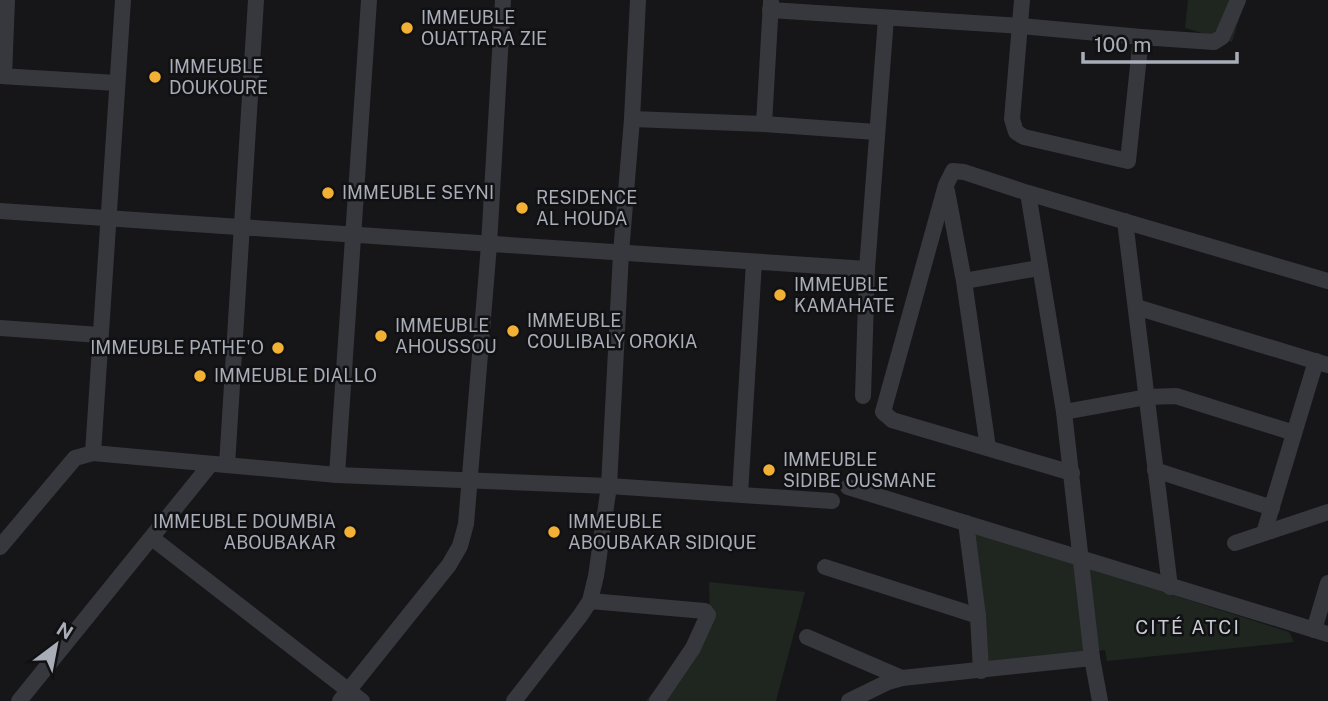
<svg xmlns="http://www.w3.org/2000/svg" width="1328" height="701" font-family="'Public Sans',sans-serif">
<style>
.green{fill:#1e261f}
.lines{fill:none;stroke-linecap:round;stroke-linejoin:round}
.minor{stroke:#37383d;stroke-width:16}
.poi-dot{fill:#f2b134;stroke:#111113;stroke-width:2.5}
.labels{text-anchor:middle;stroke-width:5;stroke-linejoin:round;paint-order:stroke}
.poi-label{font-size:18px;fill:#a8adb8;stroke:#111113;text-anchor:start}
.neighbourhood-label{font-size:19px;letter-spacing:2px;fill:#c9ccd4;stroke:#111113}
</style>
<rect width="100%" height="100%" fill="#161618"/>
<g class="green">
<path d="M 1188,0 L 1245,0 L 1232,42 L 1185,28 Z"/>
<path d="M 973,532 L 1289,632 L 1294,642 L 1107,661 L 1105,650 L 988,665 Z"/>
<path d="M 709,582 L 805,592 L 776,701 L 646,701 L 710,620 Z"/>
</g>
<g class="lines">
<g class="minor">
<path d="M 770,10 L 1021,26 L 1141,37 L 1128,161 L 1024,137 L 1016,132 L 1012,119 L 1022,0"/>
<path d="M 1141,37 L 1214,42 L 1222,37 L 1238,0"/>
<path d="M 0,76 L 117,83"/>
<path d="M 4,76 L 7,0"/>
<path d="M 632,119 L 764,124 L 876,132"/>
<path d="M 764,124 L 771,2"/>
<path d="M 947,191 L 964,281 L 988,448"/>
<path d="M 1028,193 L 1064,412 L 1092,658 L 1100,701"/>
<path d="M 0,211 L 867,269"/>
<path d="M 1125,221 L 1170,587"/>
<path d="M 964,281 L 1039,268"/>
<path d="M 1136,307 L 1328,365"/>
<path d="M 0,328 L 100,335"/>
<path d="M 863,396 L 867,269 L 886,18"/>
<path d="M 1064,412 L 1147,397 L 1176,396 L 1294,433"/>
<path d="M 93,453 L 337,475 L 609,486 L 832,501"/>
<path d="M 227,465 L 256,0"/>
<path d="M 1155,470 L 1272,508"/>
<path d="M 1072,473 L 892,420 L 883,412 L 946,185 L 953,171 L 964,172 L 1028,193 L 1328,281"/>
<path d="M 337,475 L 369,0"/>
<path d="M 848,487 L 1328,634"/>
<path d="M 740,494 L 754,262"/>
<path d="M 966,523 L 978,616 L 981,671"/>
<path d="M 1264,533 L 1316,361"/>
<path d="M 152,538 L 362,701"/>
<path d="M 1235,543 L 1328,512"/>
<path d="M 0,547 L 75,458 L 93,453 L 123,0"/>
<path d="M 825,567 L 978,616"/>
<path d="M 590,601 L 705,611 L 708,615 L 693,648 L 657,701"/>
<path d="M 1314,630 L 1328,583"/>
<path d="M 807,637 L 902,678"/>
<path d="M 19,701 L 210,465"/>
<path d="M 340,701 L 449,565 L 460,546 L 466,524 L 489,245 L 503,0"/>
<path d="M 514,701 L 580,616 L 590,601 L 596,576 L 609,486 L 621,253 L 632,119 L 638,0"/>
<path d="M 849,701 L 888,682 L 902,678 L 1092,658"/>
</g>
</g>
<g class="poi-dot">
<circle cx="407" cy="28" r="7"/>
<circle cx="155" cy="77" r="7"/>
<circle cx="328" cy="193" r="7"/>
<circle cx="522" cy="208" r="7"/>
<circle cx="780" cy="295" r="7"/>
<circle cx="513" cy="331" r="7"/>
<circle cx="381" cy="336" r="7"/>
<circle cx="278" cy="348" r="7"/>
<circle cx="200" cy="376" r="7"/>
<circle cx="769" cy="470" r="7"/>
<circle cx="350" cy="532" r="7"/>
<circle cx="554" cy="532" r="7"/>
</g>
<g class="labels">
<g class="poi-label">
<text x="421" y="24">IMMEUBLE<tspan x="421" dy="21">OUATTARA ZIE</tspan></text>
<text x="169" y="73">IMMEUBLE<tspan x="169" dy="21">DOUKOURE</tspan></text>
<text x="342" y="199">IMMEUBLE SEYNI</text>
<text x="536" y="204">RESIDENCE<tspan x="536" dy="21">AL HOUDA</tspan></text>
<text x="794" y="291">IMMEUBLE<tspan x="794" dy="21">KAMAHATE</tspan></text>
<text x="527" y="327">IMMEUBLE<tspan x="527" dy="21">COULIBALY OROKIA</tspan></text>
<text x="395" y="332">IMMEUBLE<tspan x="395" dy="21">AHOUSSOU</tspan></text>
<text x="264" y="354" text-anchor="end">IMMEUBLE PATHE'O</text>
<text x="214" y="382">IMMEUBLE DIALLO</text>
<text x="783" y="466">IMMEUBLE<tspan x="783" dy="21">SIDIBE OUSMANE</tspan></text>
<text x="336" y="528" text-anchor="end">IMMEUBLE DOUMBIA<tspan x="336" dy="21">ABOUBAKAR</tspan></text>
<text x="568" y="528">IMMEUBLE<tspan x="568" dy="21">ABOUBAKAR SIDIQUE</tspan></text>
</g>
<g class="neighbourhood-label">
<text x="1188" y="634">CITÉ ATCI</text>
</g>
</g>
<g transform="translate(56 645) rotate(32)" stroke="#111113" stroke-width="5" paint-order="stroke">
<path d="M0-5L12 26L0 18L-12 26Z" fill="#a8adb8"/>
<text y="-10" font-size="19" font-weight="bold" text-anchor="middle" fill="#a8adb8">N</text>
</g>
<path d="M1083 52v10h154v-10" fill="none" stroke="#a8adb8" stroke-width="3.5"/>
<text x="1094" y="52" font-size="21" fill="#a8adb8" stroke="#111113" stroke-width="5" paint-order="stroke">100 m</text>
</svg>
